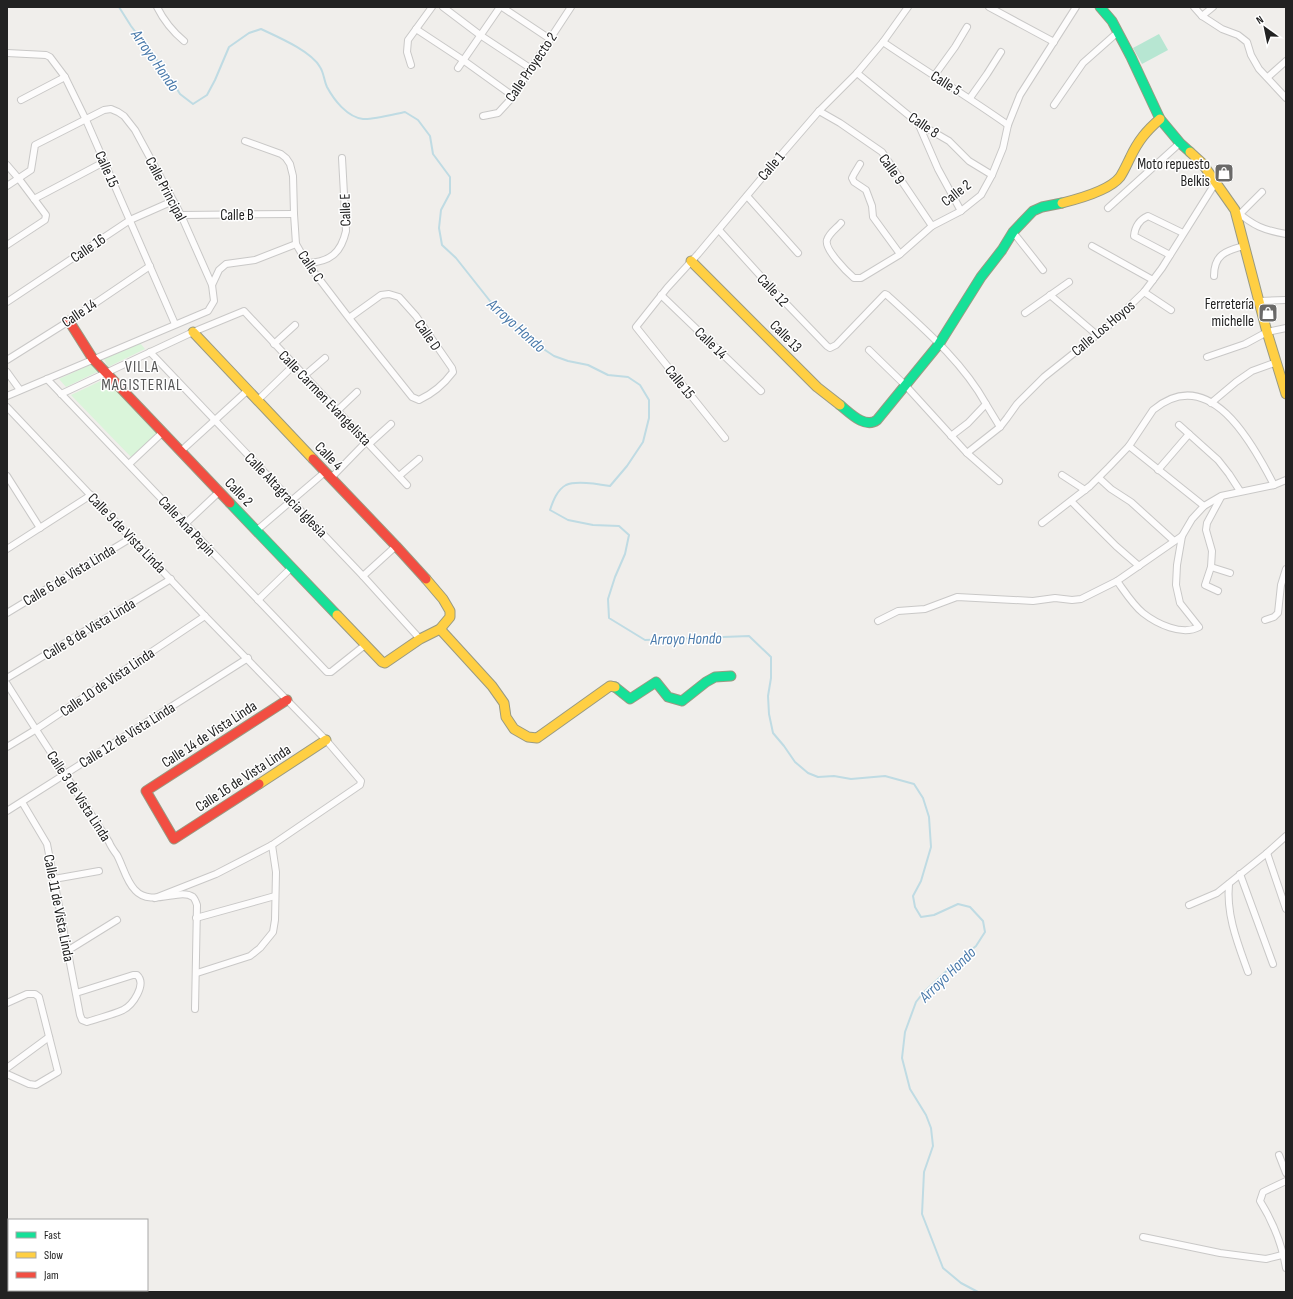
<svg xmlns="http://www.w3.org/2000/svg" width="1293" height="1299" font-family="'Sofia Sans Condensed',sans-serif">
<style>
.park{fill:#daf5da}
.pitch{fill:#b7e6d2}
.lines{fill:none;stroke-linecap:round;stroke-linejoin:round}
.stream{stroke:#bfdbe3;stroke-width:2}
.street-casing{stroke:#c9c8c7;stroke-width:8}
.fast-casing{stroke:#999a82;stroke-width:11}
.slow-casing{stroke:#999a82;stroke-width:11}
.jam-casing{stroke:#999a82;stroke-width:11}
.street{stroke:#fdfcfc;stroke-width:6}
.fast{stroke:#16e098;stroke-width:9}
.slow{stroke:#ffcf43;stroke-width:9}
.jam{stroke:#f24e42;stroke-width:9}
.labels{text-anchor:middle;stroke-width:3;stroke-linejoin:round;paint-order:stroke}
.street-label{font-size:15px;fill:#222;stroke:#fff}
.poi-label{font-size:15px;fill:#222;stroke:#fff;text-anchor:end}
.water-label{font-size:16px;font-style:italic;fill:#4a7aab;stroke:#fff}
.neighbourhood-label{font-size:16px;letter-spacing:1px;fill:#555;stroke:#fff}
</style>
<rect width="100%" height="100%" fill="#f0eeeb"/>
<g class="park">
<path d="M 140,343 L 145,349 L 108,367 L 104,359 Z"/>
<path d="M 92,364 L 99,371 L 66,387 L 59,379 Z"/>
<path d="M 107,378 L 158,433 L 131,457 L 71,395 Z"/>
</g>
<path class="pitch" d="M 1159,34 L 1168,50 L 1142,64 L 1133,48 Z"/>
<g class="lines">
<path class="stream" d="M 119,7 L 131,26 L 169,76 L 180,94 L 193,104 L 207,95 L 215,80 L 229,47 L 249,33 L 261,29 C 278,37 311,51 320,67 C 324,73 324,81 327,87 C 334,100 347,117 363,119 C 372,120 395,114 405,112 L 418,120 L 430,136 L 433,154 L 450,177 L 450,193 L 441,210 L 439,228 L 442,245 L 456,258 L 490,301 L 503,315 L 530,340 L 554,356 L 568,361 L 588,365 L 608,375 L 628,377 L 640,385 L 649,400 L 649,418 L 643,442 L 627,466 L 610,486 C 599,484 576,480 566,485 C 557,490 553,501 550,510 L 568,520 L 593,525 L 619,526 L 629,535 L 625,554 L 615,577 L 608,599 L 609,618 L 645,640 L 749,636 L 771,657 L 771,678 L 768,696 L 769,714 L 773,733 L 784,746 L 795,762 L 808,773 L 818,777 L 834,776 L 851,779 L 885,776 L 914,784 L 923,798 L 929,817 L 931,847 L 921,881 L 913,896 L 915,907 L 921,917 L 934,915 L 958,904 L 970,907 L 983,921 L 985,932 L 976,946 L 954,964 L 923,993 L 916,1002 L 905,1032 L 902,1058 L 910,1089 L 926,1115 L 931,1128 L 933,1146 L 924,1172 L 922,1214 L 943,1268 L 961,1283 L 978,1292"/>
<defs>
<g id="street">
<path d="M 157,7 C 164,21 172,31 184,41"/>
<path d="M 443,7 L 480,35 L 530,68"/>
<path d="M 502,7 L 550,39"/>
<path d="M 989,7 L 1054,42"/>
<path d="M 1194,7 L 1202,16 L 1222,29 L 1238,35 L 1247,42 L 1251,55 L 1259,69 L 1286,98"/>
<path d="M 1202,16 L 1213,7"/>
<path d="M 416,29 L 463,60 L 513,96"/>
<path d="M 883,42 C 924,70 967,96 1008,125"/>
<path d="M 7,53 L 46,55 L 50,57 L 65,77 L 86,120 L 175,324"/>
<path d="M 411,65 L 407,52 L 408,40 L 432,7"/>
<path d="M 458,68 L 500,7"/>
<path d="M 857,73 L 918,123 L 949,141 L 969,161 L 992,175"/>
<path d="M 934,76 L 955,47 L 967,27"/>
<path d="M 1268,77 L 1286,61"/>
<path d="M 970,98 L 987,74 L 1001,52"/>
<path d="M 21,100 L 65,77"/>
<path d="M 1054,105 L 1083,63 L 1118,32"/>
<path d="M 819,111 L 840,123 L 882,152 L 932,226"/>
<path d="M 483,116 L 498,113 L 510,100 L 571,7"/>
<path d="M 918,123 L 938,169 L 961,211"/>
<path d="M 245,141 L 281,154 L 286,158 L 290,164 L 293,176 L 294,214 L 296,244 L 307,263 L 349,318 L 412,397 L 419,400 C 432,394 444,384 453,372 L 452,368 L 416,316 L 399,297 L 389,294 L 381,295 L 349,318"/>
<path d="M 860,164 L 854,174 L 852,178 L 854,182 L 866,190 L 872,206 L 873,217 L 900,254"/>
<path d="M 7,165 L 19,179 L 46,215 L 45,220 L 7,245"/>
<path d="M 7,186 L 31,170 L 35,145 L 104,110 L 111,109 L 118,112 L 124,116 L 135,130 L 181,215 L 212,285 L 214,301 L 208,311 L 7,396"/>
<path d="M 747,196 L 798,253"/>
<path d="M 34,199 L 104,162"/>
<path d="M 1108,208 L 1180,143"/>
<path d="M 1236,211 C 1254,226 1263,230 1286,234"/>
<path d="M 1240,214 L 1262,192"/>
<path d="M 181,215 L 294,214"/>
<path d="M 841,223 C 837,228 829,233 827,240 C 824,249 847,272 854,278 L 861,278 L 899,255 L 932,226 L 961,211 L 981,195 L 992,175 L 1003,148 L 1008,125 L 1020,95 L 1076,7"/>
<path d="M 719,230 L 775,292 L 827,346 L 830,348 L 836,345 L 884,295 L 885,294 L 887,295 C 923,328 962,361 986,404 L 968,423 L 951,436"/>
<path d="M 1013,232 L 1043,270"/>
<path d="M 1092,246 L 1153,280"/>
<path d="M 1170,255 L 1134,236 C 1135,226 1139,220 1148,216 L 1183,233"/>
<path d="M 307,263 C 330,262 341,253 346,231 L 342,158"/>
<path d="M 1214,276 C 1214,254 1226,251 1244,246"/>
<path d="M 212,285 L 219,270 L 226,264 L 255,260 L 296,244"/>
<path d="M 1144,292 L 1171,310"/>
<path d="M 661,295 L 761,391"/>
<path d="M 1050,295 L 1097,335"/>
<path d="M 1259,301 L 1286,300"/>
<path d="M 7,302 L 130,220 L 173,201"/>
<path d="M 1025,313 L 1069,282"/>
<path d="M 274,344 L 295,325"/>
<path d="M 869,350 L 906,386 L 967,453 L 999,481"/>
<path d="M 150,352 L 363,576 L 420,639"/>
<path d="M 1207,357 L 1245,344 L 1267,332 L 1286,328"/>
<path d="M 7,360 L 69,321 L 150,266"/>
<path d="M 7,372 L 20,390"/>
<path d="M 304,376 L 325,358"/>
<path d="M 47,379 L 327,672 L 331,672 L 365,645"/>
<path d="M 61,394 L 193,332 L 244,311 L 407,485"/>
<path d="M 258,400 L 294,365"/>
<path d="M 1211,403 L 1236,382 L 1252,371 L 1277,362"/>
<path d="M 986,404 L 1000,427"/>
<path d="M 7,407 L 205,616 L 326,740 L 361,781 L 360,785 L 272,845 L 216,874 L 155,898"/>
<path d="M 337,411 L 357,392"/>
<path d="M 1179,425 L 1218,460 L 1229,474 L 1240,491"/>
<path d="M 725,438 L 636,327 L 667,288 L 698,254 L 781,155 L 819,111 L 857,73 L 883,42 L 908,7"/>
<path d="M 369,444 L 391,424"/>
<path d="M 1129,446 L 1153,410 C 1209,363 1252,442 1274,485"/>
<path d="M 181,451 L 248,390"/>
<path d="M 967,453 L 1000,427 L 1007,418 L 1017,404 L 1044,377 L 1113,322 L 1144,292 L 1162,268 L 1216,182"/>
<path d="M 129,464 L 163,432"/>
<path d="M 1158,470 L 1189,434"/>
<path d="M 1062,475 L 1085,490"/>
<path d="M 7,476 L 40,528"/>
<path d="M 399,476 L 419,459"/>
<path d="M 331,478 L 367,441"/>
<path d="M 1099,478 L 1111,489 L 1131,502 L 1174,541"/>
<path d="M 1071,501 L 1116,546 L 1139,566"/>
<path d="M 1042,523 L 1090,486 L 1109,467 L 1129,446 L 1204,506"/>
<path d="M 185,524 L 219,492"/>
<path d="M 256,531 L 325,472"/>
<path d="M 7,549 L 91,495"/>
<path d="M 1211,567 L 1230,573"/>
<path d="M 363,576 L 396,546"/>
<path d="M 1117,581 C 1125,592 1133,605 1143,613 C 1157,624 1182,636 1199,627 L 1180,603 L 1176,585 L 1177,565 L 1182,536 L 1192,519 L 1204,506 L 1221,496 L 1274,485 L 1286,480"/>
<path d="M 1218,591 L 1205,585 L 1211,567 L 1212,551 L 1206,530 L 1207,523 L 1221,497"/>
<path d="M 258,600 L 291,568"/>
<path d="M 7,613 L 131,538"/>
<path d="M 1265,620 L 1274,617 L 1278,613 L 1281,585 L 1286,569"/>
<path d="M 878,621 L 898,611 L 925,609 L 957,597 L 1033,601 L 1055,598 L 1072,600 L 1081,599 L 1117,581 L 1182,536"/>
<path d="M 7,678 L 171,579"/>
<path d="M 7,684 C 40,737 75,789 109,842 C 111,847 114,851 117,855 C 123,866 126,881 135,890 C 151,908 180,887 193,897 C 195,899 196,902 197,905 L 195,1009"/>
<path d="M 7,747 L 35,730 L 205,616"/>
<path d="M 22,802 L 47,844 L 80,1015 L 82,1020 L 87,1022 C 99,1018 112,1015 123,1010 C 133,1005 147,984 137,975 L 133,975 L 76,993"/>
<path d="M 7,811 L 248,658"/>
<path d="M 1267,853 L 1286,909"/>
<path d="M 1240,874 L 1273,964"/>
<path d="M 54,879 L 99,871"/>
<path d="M 1229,884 C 1226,915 1238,944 1248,972"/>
<path d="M 1189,905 L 1217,893 L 1267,853 L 1286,836"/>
<path d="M 196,918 L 275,896"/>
<path d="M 67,951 L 117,920"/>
<path d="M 197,973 L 250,956 L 260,948 L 273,932 L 275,920 L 276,872 L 272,845"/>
<path d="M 7,1003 L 27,994 L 35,994 L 39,997 L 58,1072 L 36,1085 L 29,1084 L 7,1074"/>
<path d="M 7,1068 L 49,1037"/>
<path d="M 1279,1155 L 1286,1173"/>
<path d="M 1286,1181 L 1263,1192 L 1260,1201 C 1273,1222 1282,1244 1286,1268"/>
<path d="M 1143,1237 L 1220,1253 L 1266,1259 L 1286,1254"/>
</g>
<g id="fast">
<path d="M 1100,7 L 1112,21 L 1131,57 L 1160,119 L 1180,143 L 1190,152"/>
<path d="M 840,405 C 850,413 865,429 877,420 L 939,344 L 981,277 L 1002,250 L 1013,232 L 1033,211 L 1042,207 L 1062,203"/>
<path d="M 230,503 L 337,615"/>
<path d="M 615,687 L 630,699 L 656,682 L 668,697 L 682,701 L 706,682 L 715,677 L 731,676"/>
</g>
<g id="slow">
<path d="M 1190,152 L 1202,163 L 1235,210 L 1267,332 L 1286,394"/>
<path d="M 1062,203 C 1078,199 1110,190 1120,177 C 1124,171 1127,164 1130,158 C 1138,141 1146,131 1160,119"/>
<path d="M 691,261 L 817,387 L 840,405"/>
<path d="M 193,332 L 313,459"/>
<path d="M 337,615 L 382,662 L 385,663 L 420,639 L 440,629 L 450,617 L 450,611 L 443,599 L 426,579"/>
<path d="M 440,629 L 492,686 L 504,703 L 506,717 L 514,729 L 528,737 L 537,738 L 610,686 L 615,687"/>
<path d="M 259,784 L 326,740"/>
</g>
<g id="jam">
<path d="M 69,321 L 93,359 L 230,503"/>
<path d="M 313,459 L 396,546 L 426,579"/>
<path d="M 259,784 L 174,839 L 146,791 L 287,700"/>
</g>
</defs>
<use href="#street" class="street-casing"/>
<use href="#fast" class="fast-casing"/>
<use href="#slow" class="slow-casing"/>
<use href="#jam" class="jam-casing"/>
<use href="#street" class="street"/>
<use href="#fast" class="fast"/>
<use href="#slow" class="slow"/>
<use href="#jam" class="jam"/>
</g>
<defs>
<symbol id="shop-square" viewBox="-11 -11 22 22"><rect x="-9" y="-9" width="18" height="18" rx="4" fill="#6a6968" stroke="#fff"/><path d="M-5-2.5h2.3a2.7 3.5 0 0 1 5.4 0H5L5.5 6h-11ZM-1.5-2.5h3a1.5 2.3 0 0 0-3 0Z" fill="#fff"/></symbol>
</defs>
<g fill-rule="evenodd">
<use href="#shop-square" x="1213" y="162" width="22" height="22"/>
<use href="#shop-square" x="1257" y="302" width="22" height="22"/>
</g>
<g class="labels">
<g class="street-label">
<text transform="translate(531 67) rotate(-56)" y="5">Calle Proyecto 2</text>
<text transform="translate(946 83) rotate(32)" y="5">Calle 5</text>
<text transform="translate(924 125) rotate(34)" y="5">Calle 8</text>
<text transform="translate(771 166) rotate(-50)" y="5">Calle 1</text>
<text transform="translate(107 169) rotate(66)" y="5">Calle 15</text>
<text transform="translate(892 169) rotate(54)" y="5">Calle 9</text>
<text transform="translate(166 189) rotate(62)" y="5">Calle Principal</text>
<text transform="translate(956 193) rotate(-38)" y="5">Calle 2</text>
<text transform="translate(345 210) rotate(-92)" y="5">Calle E</text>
<text x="237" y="220">Calle B</text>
<text transform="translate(88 248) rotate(-34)" y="5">Calle 16</text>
<text transform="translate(311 266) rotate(56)" y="5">Calle C</text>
<text transform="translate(773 290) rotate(47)" y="5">Calle 12</text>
<text transform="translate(79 313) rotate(-34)" y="5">Calle 14</text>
<text transform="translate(1103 328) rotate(-40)" y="5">Calle Los Hoyos</text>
<text transform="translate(428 335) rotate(55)" y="5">Calle D</text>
<text transform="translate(786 336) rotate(45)" y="5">Calle 13</text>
<text transform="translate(711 343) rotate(44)" y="5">Calle 14</text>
<text transform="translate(680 382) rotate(51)" y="5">Calle 15</text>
<text transform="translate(325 398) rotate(46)" y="5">Calle Carmen Evangelista</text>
<text transform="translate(329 456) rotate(46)" y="5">Calle 4</text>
<text transform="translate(239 492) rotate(46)" y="5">Calle 2</text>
<text transform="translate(286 495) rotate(46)" y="5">Calle Altagracia Iglesia</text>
<text transform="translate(187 526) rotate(47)" y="5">Calle Ana Pepín</text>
<text transform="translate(127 533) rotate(46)" y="5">Calle 9 de Vista Linda</text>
<text transform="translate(69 575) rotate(-31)" y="5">Calle 6 de Vista Linda</text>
<text transform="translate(89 629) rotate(-31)" y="5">Calle 8 de Vista Linda</text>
<text transform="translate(107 682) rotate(-34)" y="5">Calle 10 de Vista Linda</text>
<text transform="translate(209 734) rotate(-33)" y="5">Calle 14 de Vista Linda</text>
<text transform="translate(127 735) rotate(-32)" y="5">Calle 12 de Vista Linda</text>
<text transform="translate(243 778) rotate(-33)" y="5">Calle 16 de Vista Linda</text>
<text transform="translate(79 796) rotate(57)" y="5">Calle 3 de Vista Linda</text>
<text transform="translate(59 908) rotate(79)" y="5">Calle 11 de Vista Linda</text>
</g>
<g class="poi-label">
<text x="1210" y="169">Moto repuesto<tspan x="1210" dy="17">Belkis</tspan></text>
<text x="1254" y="309">Ferretería<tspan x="1254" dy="17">michelle</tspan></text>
</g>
<g class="water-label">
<text transform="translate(156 60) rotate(55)" y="6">Arroyo Hondo</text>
<text transform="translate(517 325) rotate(42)" y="6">Arroyo Hondo</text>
<text transform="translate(686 638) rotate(-1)" y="6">Arroyo Hondo</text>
<text transform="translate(947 974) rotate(-44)" y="6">Arroyo Hondo</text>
</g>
<g class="neighbourhood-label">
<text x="142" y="372">VILLA<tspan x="142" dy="18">MAGISTERIAL</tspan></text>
</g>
</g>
<rect width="1293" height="1299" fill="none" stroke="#222222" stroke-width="16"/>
<rect x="8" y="1219" width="140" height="72" fill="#ffffff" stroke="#a7a7a7"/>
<rect x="16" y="1232" width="20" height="6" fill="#16e098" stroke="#a7a7a7"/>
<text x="44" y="1239" font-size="12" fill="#222222">Fast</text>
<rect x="16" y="1252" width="20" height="6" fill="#ffcf43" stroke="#a7a7a7"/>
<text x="44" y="1259" font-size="12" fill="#222222">Slow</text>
<rect x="16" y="1272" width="20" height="6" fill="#f24e42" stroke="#a7a7a7"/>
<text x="44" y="1279" font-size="12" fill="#222222">Jam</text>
<g transform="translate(1265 28) rotate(327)" stroke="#ffffff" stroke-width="3" paint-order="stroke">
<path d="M0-3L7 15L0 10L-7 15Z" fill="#222222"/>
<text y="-6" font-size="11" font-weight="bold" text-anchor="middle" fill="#222222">N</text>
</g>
</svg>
